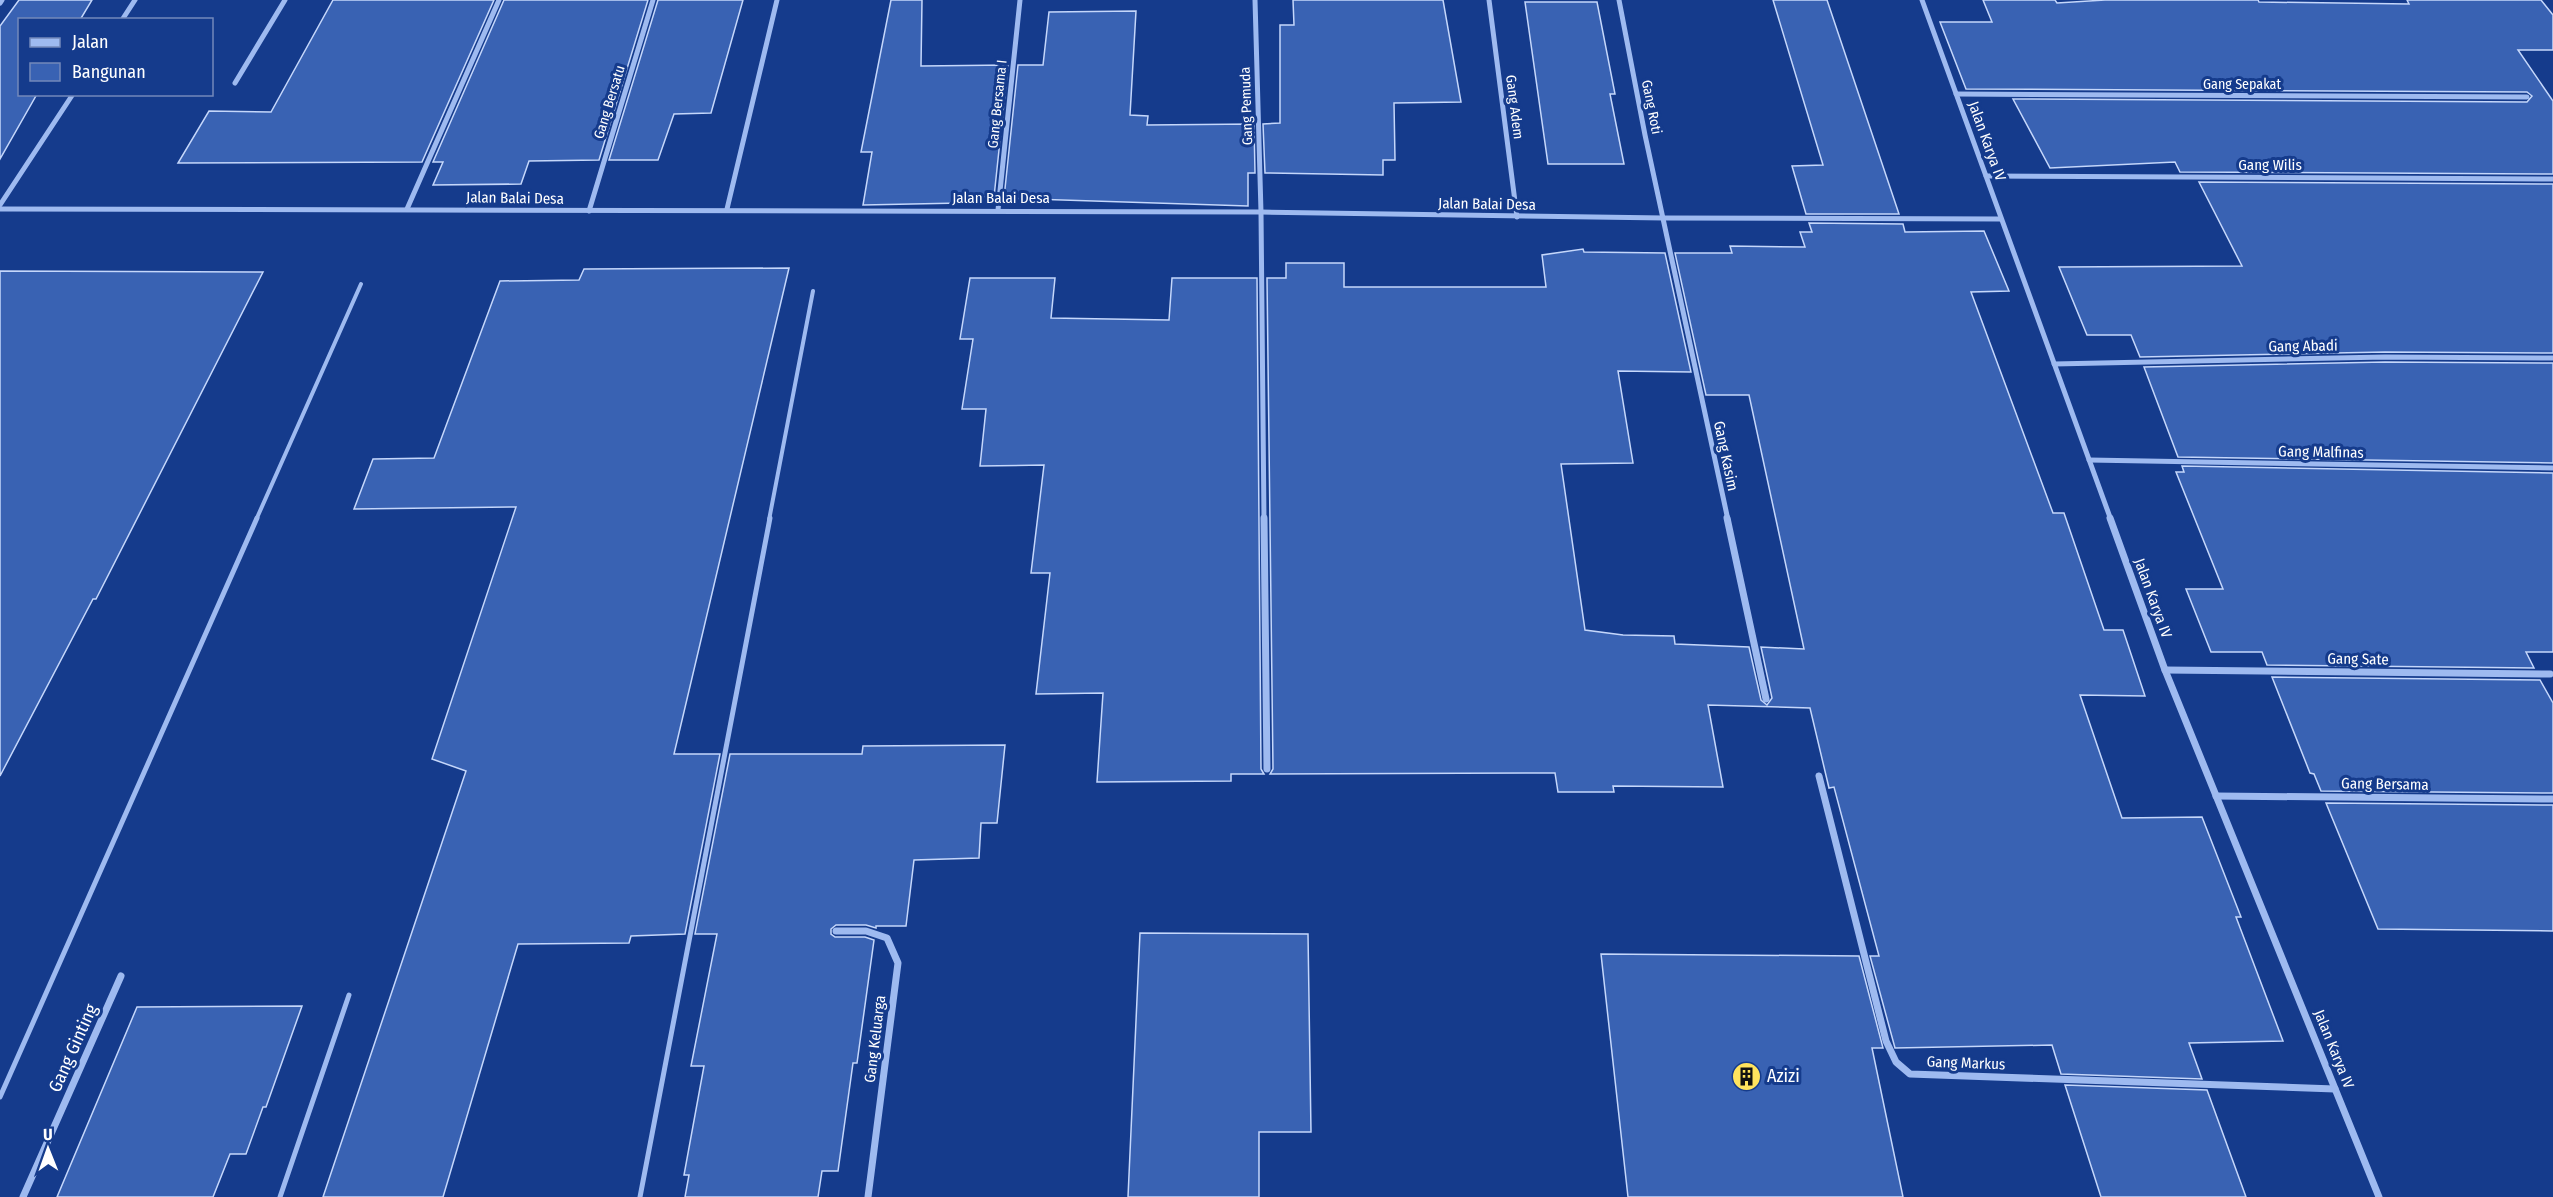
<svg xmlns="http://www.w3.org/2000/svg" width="2553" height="1197" font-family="'Fira Sans Condensed',sans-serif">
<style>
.building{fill:#3962b3;stroke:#c5d7fb;stroke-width:1.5}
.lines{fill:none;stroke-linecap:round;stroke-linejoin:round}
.service-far1{stroke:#9ebaf0;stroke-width:4}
.service{stroke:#9ebaf0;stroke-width:5}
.minor-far1{stroke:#9ebaf0;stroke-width:5}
.minor{stroke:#9ebaf0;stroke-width:7}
.labels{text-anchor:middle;stroke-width:6;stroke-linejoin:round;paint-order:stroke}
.far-street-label{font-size:14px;fill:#fff;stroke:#153b8c}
.street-label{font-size:15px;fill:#fff;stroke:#153b8c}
.near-street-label{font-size:18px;fill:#fff;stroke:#153b8c}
.near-poi-label{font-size:18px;fill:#fff;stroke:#153b8c;text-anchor:start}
</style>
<rect width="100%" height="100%" fill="#153b8c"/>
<g class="building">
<path d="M 19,0 L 92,0 L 80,20 L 20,20 L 20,94 L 37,94 L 0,159 L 0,26 Z"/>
<path d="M 333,0 L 494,0 L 422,162 L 178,163 L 209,111 L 271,112 Z"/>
<path d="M 504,0 L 648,0 L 599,160 L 529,161 L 521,184 L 433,185 L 443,162 L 433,162 Z"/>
<path d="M 658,0 L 743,0 L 711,113 L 674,114 L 658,160 L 609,160 Z"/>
<path d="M 891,0 L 922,0 L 921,66 L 1008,65 L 994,197 L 962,196 L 961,203 L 863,205 L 872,152 L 861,152 Z"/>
<path d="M 1293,0 L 1443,0 L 1461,102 L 1394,103 L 1395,160 L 1383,160 L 1383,175 L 1265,173 L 1263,124 L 1280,123 L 1280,25 L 1294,25 Z"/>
<path d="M 1773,0 L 1827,0 L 1899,214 L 1806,214 L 1792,166 L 1823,165 Z"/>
<path d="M 1983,0 L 2055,0 L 2057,3 L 2105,0 L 2258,0 L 2259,2 L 2409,4 L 2407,0 L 2541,0 L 2553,15 L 2553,50 L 2518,50 L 2553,101 L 2553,174 L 2180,172 L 2175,162 L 2050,168 L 2013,99 L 2527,102 L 2532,96 L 2527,92 L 1966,89 L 1940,22 L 1992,22 Z"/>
<path d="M 1525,2 L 1597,2 L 1615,94 L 1610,94 L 1624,164 L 1548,164 Z"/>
<path d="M 1136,11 L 1130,115 L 1148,116 L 1147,125 L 1254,124 L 1255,173 L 1248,173 L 1248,206 L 1004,198 L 1018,65 L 1043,65 L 1049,12 Z"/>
<path d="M 2199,182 L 2553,184 L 2553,353 L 2385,352 L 2140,357 L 2131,335 L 2087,335 L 2059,267 L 2242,266 Z"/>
<path d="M 1809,223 L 1903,224 L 1905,232 L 1984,231 L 2009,291 L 1971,292 L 2053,513 L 2064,513 L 2104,630 L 2123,630 L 2145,696 L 2080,695 L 2122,818 L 2202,817 L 2241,917 L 2236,917 L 2283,1041 L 2189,1043 L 2202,1079 L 2061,1074 L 2052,1045 L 1895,1048 L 1870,956 L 1879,956 L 1834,787 L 1829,788 L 1810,708 L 1708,705 L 1723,787 L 1613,786 L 1614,792 L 1558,792 L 1555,773 L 1270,774 L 1273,769 L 1267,278 L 1286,278 L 1286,263 L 1344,263 L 1344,287 L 1546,287 L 1542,255 L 1583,249 L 1584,252 L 1665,253 L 1691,372 L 1618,371 L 1633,463 L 1561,464 L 1585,630 L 1623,635 L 1674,636 L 1675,644 L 1749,647 L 1761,700 L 1767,705 L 1772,698 L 1761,647 L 1804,649 L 1749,395 L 1706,395 L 1675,253 L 1732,253 L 1730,246 L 1805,247 L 1800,232 L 1812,232 Z"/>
<path d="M 789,268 L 674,754 L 720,754 L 685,934 L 631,936 L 629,943 L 518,944 L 443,1197 L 323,1197 L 466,771 L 432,759 L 516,507 L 354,509 L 373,459 L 434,458 L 500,281 L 579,280 L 584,269 Z"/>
<path d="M 0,271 L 263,272 L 96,599 L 93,599 L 0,776 Z"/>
<path d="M 970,278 L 1055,278 L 1051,318 L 1169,320 L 1172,278 L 1257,278 L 1261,769 L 1264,774 L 1231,774 L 1231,781 L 1097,782 L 1103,693 L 1036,694 L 1050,573 L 1031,573 L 1044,465 L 980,466 L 986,409 L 962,409 L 973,339 L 960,339 Z"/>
<path d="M 2385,362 L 2553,363 L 2553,463 L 2178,457 L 2144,367 Z"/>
<path d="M 2182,466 L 2553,473 L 2553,652 L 2526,652 L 2534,668 L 2267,665 L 2262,652 L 2211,652 L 2186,589 L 2223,589 L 2176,472 L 2184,472 Z"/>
<path d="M 2272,677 L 2540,680 L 2553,703 L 2553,793 L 2321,791 L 2314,774 L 2310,773 Z"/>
<path d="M 1005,745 L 997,823 L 981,823 L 979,858 L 914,860 L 906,926 L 876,926 L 876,928 L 866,925 L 836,925 L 831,929 L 831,934 L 835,937 L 865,937 L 874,940 L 857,1063 L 853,1063 L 838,1171 L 822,1171 L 818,1197 L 685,1197 L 689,1175 L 684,1175 L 704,1066 L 691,1066 L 717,934 L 695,934 L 730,754 L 862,754 L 863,746 Z"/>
<path d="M 2326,803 L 2553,805 L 2553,931 L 2378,929 Z"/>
<path d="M 1140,933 L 1308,934 L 1311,1132 L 1259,1132 L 1259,1197 L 1128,1197 Z"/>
<path d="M 1601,954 L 1859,956 L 1883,1048 L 1872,1048 L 1903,1197 L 1628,1197 Z"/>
<path d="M 302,1006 L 266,1107 L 263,1107 L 246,1154 L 230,1154 L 213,1197 L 57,1197 L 137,1007 Z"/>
<path d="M 2065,1085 L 2207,1090 L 2246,1197 L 2101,1197 Z"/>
</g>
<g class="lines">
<g class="service-far1">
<path d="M 256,520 L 361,284"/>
<path d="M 769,520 L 813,291"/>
</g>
<g class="service">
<path d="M 0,1097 L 257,518"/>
<path d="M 280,1197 L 349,995"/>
<path d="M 640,1197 L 770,518"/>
</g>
<g class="minor-far1">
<path d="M 1255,0 L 1261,212 L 1264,520"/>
<path d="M 1489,0 L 1517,217"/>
<path d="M 1619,0 L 1645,135 L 1728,520"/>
<path d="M 1922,0 L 2111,520"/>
<path d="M 0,3 L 2,0"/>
<path d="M 122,20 L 135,0"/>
<path d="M 235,83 L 285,0"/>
<path d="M 1956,94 L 2527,97"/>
<path d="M 1986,176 L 2553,179"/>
<path d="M 0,205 L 73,94"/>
<path d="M 0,209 L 1261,212 L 1664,218 L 2001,219"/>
<path d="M 407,209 L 499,0"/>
<path d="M 727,209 L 777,0"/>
<path d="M 998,210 L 1020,0"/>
<path d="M 589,211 L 653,0"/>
<path d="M 2054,364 L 2385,357 L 2553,358"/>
<path d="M 2089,460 L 2553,468"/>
</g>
<g class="minor">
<path d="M 1264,518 L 1267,769"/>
<path d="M 1727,518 L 1766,699"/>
<path d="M 2110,518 L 2165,670 L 2379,1197"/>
<path d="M 2165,670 L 2550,674"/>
<path d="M 1819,776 L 1886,1041 L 1896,1062 L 1910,1074 L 2335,1089"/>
<path d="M 2216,796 L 2553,799"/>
<path d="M 836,931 L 866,931 L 887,938 L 898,963 L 868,1197"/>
<path d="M 23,1197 L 121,976"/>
</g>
</g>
<defs>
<symbol id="building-disc" viewBox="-11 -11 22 22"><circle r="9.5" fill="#ffe35d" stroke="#153b8c"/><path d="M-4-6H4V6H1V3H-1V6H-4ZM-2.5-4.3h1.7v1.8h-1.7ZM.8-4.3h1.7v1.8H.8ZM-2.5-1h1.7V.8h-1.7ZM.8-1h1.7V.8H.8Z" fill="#111"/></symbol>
</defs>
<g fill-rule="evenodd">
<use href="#building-disc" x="1730" y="1060" width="33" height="33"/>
</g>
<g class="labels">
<g class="far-street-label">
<text x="2242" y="89">Gang Sepakat</text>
<text transform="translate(609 102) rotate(-73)" y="5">Gang Bersatu</text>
<text transform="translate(997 104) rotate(-84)" y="5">Gang Bersama I</text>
<text transform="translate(1246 106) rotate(-92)" y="5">Gang Pemuda</text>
<text transform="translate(1515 107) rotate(83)" y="5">Gang Adem</text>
<text transform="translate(1652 107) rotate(79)" y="5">Gang Roti</text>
</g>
<g class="street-label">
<text transform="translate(1987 141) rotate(70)" y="5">Jalan Karya IV</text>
<text x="2270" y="170">Gang Wilis</text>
<text transform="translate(515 198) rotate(1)" y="5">Jalan Balai Desa</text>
<text x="1001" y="203">Jalan Balai Desa</text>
<text transform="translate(1487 204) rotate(1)" y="5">Jalan Balai Desa</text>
<text transform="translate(2303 346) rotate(-1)" y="5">Gang Abadi</text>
<text transform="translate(2321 452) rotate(1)" y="5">Gang Malfinas</text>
<text transform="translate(1726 456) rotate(78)" y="5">Gang Kasim</text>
<text transform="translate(2153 598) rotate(70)" y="5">Jalan Karya IV</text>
<text transform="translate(2358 659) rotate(1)" y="5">Gang Sate</text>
<text transform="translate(2385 784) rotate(1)" y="5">Gang Bersama</text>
<text transform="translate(875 1039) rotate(-83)" y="5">Gang Keluarga</text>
<text transform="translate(2334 1049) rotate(68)" y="5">Jalan Karya IV</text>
<text transform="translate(1966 1063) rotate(2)" y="5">Gang Markus</text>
</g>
<g class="near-street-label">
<text transform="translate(73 1048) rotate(-66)" y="6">Gang Ginting</text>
</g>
<g class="near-poi-label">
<text x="1767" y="1082">Azizi</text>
</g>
</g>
<rect x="18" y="18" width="195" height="78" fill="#153b8c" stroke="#7389ba" stroke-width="1.5"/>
<rect x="30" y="38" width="30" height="9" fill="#9ebaf0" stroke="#7389ba" stroke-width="1.5"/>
<text x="72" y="48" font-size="18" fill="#ffffff">Jalan</text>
<rect x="30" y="63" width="30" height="18" fill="#3962b3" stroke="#7389ba" stroke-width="1.5"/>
<text x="72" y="78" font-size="18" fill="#ffffff">Bangunan</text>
<g transform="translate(48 1149) rotate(359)" stroke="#153b8c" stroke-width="4.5" paint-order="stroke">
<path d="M0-4.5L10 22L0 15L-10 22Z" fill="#ffffff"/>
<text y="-9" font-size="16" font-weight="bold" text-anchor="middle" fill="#ffffff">U</text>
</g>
</svg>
